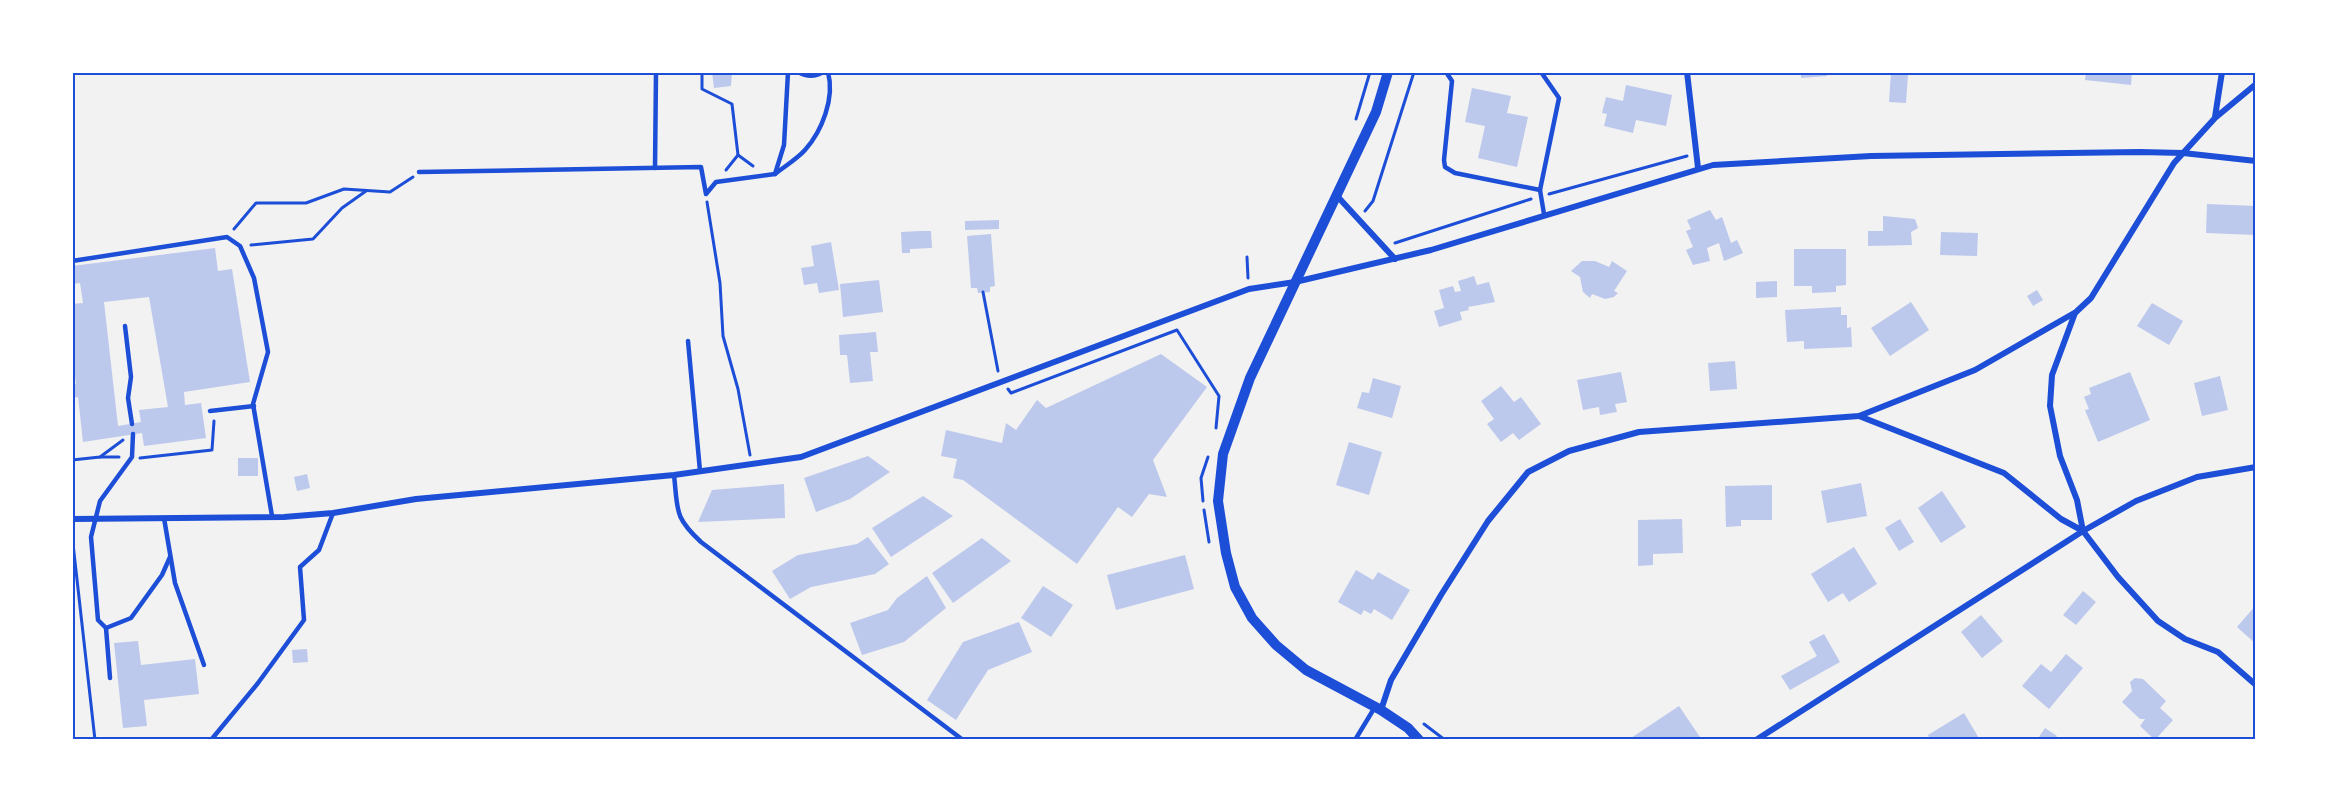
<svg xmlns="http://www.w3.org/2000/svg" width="2328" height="812" font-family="'Golos Text',sans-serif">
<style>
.building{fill:#bdc9ec;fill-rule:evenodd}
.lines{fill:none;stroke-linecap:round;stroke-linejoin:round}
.path{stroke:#1d4ed8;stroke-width:3}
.service{stroke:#1d4ed8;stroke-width:4.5}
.minor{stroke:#1d4ed8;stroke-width:6}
.tertiary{stroke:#1d4ed8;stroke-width:10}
.neatline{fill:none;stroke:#1d4ed8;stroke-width:2}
</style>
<rect width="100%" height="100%" fill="#f2f2f2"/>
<g class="building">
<path d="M 712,72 L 732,72 L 731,86 L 714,88 Z"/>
<path d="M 1801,72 L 1827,72 L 1827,76 L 1801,78 Z"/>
<path d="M 1891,72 L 1908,75 L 1906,103 L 1889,102 Z"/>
<path d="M 2086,72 L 2132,72 L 2131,85 L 2085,80 Z"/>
<path d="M 1626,85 L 1672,95 L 1666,126 L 1636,120 L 1633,133 L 1604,126 L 1607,114 L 1602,113 L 1606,97 L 1623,101 Z"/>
<path d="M 1472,88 L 1511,96 L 1507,113 L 1528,117 L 1517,167 L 1478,158 L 1485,126 L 1465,122 Z"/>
<path d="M 2207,204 L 2256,206 L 2256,235 L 2206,233 Z"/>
<path d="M 1710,210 L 1716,220 L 1722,217 L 1731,243 L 1737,240 L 1743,253 L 1724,261 L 1719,243 L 1707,248 L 1710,261 L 1693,265 L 1686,250 L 1693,247 L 1686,231 L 1691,229 L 1687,220 Z"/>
<path d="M 1883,216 L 1915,219 L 1918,228 L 1911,232 L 1912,245 L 1868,246 L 1868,231 L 1883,231 Z"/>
<path d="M 999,220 L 999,229 L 965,230 L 965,221 Z"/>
<path d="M 920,231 L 931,231 L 932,248 L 910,249 L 910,253 L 902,253 L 901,232 Z"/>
<path d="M 1941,232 L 1978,233 L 1977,256 L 1940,255 Z"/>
<path d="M 991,234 L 995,286 L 990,287 L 990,292 L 978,293 L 977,288 L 971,288 L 967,236 Z"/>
<path d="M 831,242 L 839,290 L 819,293 L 817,283 L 804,285 L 801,268 L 814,266 L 811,246 Z"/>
<path d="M 215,248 L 218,271 L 232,269 L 250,382 L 184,392 L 185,405 L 201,403 L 206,438 L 144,446 L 142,433 L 83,442 L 78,397 L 72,398 L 72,384 L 76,384 L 72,351 L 72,304 L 83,303 L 80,283 L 72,284 L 72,266 ZM 149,297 L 168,407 L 139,410 L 141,422 L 118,426 L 104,302 Z"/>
<path d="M 1794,249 L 1846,249 L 1846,285 L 1836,286 L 1836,292 L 1812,293 L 1812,286 L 1794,286 Z"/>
<path d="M 1582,261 L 1595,261 L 1609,267 L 1612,261 L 1627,271 L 1614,291 L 1618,293 L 1614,297 L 1605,299 L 1592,294 L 1590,298 L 1583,292 L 1580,277 L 1571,271 Z"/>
<path d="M 1474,276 L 1477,285 L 1489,282 L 1495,302 L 1468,307 L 1469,310 L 1460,312 L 1462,320 L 1439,327 L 1434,311 L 1444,308 L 1439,290 L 1453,286 L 1455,292 L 1461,291 L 1458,281 Z"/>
<path d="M 879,280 L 883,312 L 843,317 L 840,284 Z"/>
<path d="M 1777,281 L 1777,297 L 1756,298 L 1756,282 Z"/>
<path d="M 2037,290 L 2043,300 L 2033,306 L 2027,296 Z"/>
<path d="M 1911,302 L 1929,330 L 1890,356 L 1871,328 Z"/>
<path d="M 2152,303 L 2183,321 L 2169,345 L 2137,326 Z"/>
<path d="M 1841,307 L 1841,315 L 1847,315 L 1847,328 L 1851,327 L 1852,347 L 1804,349 L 1804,341 L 1787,342 L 1785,310 Z"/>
<path d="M 876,332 L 878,352 L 870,352 L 873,381 L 850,383 L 847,355 L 840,355 L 839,335 Z"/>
<path d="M 1161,354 L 1207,387 L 1153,460 L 1167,497 L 1149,494 L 1132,517 L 1118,507 L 1077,564 L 963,480 L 953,478 L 957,459 L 941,456 L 946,430 L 1002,443 L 1006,423 L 1016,430 L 1037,400 L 1046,408 Z"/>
<path d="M 1735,361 L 1737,389 L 1710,391 L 1708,363 Z"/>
<path d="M 1621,372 L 1627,402 L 1615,404 L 1617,412 L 1600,415 L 1599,407 L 1583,410 L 1577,380 Z"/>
<path d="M 2130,372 L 2150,420 L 2098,442 L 2085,410 L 2089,409 L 2084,397 L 2091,394 L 2089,388 Z"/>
<path d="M 2220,376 L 2228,410 L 2202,416 L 2194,383 Z"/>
<path d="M 1373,378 L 1401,386 L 1392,418 L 1357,408 L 1362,392 L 1369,393 Z"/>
<path d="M 1501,386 L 1514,402 L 1521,397 L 1541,424 L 1519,440 L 1513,433 L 1501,442 L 1487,424 L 1494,419 L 1481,401 Z"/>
<path d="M 1349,442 L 1382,452 L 1369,495 L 1336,485 Z"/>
<path d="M 868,456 L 890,472 L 850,499 L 816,512 L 804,478 Z"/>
<rect x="238" y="458" width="20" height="18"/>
<path d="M 307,474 L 310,488 L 297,491 L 294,477 Z"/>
<path d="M 1861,483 L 1867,516 L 1827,523 L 1821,491 Z"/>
<path d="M 784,484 L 785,518 L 698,522 L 712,490 Z"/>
<path d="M 1772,485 L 1772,520 L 1741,520 L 1741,526 L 1726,527 L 1725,486 Z"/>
<path d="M 1942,491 L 1966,527 L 1941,543 L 1918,508 Z"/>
<path d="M 923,496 L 953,516 L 891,557 L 872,528 Z"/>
<path d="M 1682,519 L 1683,553 L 1653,554 L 1653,565 L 1638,566 L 1638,520 Z"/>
<path d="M 1900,519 L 1914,542 L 1899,551 L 1885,528 Z"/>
<path d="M 868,537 L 889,564 L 875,574 L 811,587 L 790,599 L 772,571 L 798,555 L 857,544 Z"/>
<path d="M 982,538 L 1011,561 L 953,603 L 932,573 Z"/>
<path d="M 1854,547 L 1877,584 L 1849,602 L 1843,593 L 1828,602 L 1811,574 Z"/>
<path d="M 1185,555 L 1194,589 L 1116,610 L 1107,575 Z"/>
<path d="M 1356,570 L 1373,580 L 1378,572 L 1410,590 L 1392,620 L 1374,609 L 1371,614 L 1364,610 L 1361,615 L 1338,602 Z"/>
<path d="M 927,576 L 946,608 L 904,642 L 862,655 L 850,623 L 888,610 L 897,598 Z"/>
<path d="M 1043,586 L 1073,605 L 1051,637 L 1021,618 Z"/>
<path d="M 2083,591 L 2096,602 L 2076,625 L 2063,615 Z"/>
<path d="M 2256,605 L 2256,644 L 2237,627 Z"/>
<path d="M 1981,615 L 2003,641 L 1982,658 L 1961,632 Z"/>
<path d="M 1019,622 L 1032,652 L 988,670 L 956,720 L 927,700 L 963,642 Z"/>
<path d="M 1824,634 L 1840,662 L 1790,690 L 1781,676 L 1817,656 L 1809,642 Z"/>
<path d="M 138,641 L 141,665 L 195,659 L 199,694 L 144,700 L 147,726 L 123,728 L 114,643 Z"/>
<path d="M 307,649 L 308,662 L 293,663 L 292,650 Z"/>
<path d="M 2066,654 L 2083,668 L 2049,709 L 2022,686 L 2041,664 L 2051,672 Z"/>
<path d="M 2135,678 L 2143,679 L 2166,701 L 2160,708 L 2173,720 L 2155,740 L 2140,726 L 2145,719 L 2140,719 L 2122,702 L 2132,691 L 2130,682 Z"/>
<path d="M 1679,706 L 1702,740 L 1633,740 L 1631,738 Z"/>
<path d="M 1964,713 L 1980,740 L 1930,740 L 1928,735 Z"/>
<path d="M 2045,728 L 2057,736 L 2054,740 L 2037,740 Z"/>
</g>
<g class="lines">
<g class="path">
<path d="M 702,72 L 702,89 L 732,104 L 738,155 L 753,166"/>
<path d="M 1356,119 L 1370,72"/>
<path d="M 726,170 L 738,155"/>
<path d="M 1549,194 L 1687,156"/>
<path d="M 707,202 L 720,283 L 723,336 L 738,389 L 750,455"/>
<path d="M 1365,211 L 1373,201 L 1414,72"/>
<path d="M 234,229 L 256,203 L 306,203 L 344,189 L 390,192 L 413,177"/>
<path d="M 1395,243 L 1531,199"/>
<path d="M 251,245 L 313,239 L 342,208 L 366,191"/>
<path d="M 1247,257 L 1248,278"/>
<path d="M 983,292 L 998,371"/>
<path d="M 1008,389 L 1011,393 L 1177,330 L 1219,396 L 1216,428"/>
<path d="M 100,457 L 119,457"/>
<path d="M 140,458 L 212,450 L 214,421"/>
<path d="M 72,460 L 100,457 L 123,440"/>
<path d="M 1203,501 L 1201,478 L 1208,457"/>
<path d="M 1204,510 L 1209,542"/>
<path d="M 72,535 L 95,740"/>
<path d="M 1424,724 L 1445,740"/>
</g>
<g class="service">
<path d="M 788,72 L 784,145 L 775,174 C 785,166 797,159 805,150 C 822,131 835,98 828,72"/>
<path d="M 798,72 C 807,77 815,77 823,72"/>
<path d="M 1446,72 L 1452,81 L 1444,160 L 1445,167 L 1455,173 L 1540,190"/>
<path d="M 1541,72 L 1559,98 L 1540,190 L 1544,214"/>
<path d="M 655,168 L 656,72"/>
<path d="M 419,172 L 701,167 L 706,194 L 716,182 L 775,174"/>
<path d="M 72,261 L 227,237 L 240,246 L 254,278 L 268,352 L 253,404 L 272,516"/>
<path d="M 125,326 L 131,377 L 128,398 L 132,424"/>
<path d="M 688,341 L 700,471"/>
<path d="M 210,411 L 254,406"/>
<path d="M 674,475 C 678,511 674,517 701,542 L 963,740"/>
<path d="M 164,518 L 175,583 L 204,665"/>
<path d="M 106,628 L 131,618 L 162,575 L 170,557"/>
<path d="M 110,678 L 106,628 L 98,620 L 91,537 L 100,501 L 132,457 L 133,434"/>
<path d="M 211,740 L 258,683 L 304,620 L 300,567 L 319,550 L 333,513"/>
<path d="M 1355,740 L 1375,707"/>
</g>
<g class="minor">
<path d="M 1687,72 L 1698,168"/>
<path d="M 2215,117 L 2222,72"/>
<path d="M 1338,197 L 1395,259"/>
<path d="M 2075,313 L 2052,375 L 2050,406 L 2060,456 L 2077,500 L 2083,531"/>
<path d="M 1859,416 L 2004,473 L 2061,519 L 2083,531 L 2118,577 L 2158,621 L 2185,639 L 2218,652 L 2256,685"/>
<path d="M 72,519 L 284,517 L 333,513 L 416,499 L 674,475 L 801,457 L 1249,289 L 1295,282 L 1431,250 L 1713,165 L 1871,156 L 2140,152 L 2183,153 L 2256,161"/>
<path d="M 1381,710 L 1391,680 L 1441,595 L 1488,521 L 1528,472 L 1569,451 L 1639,432 L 1859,416 L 1975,370 L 2076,312 L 2091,298 L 2174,163 L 2215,118 L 2256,84"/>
<path d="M 1756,740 L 2083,531 L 2136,501 L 2197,477 L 2256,467"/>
</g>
<path class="tertiary" d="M 1388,72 L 1376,112 L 1250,378 L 1223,454 L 1218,501 L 1226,553 L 1235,587 L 1252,618 L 1276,645 L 1306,670 L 1381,710 L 1408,728 L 1419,740"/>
</g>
<rect width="2328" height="812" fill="none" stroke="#ffffff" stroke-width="147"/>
<rect x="74" y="74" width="2180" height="664" class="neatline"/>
</svg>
